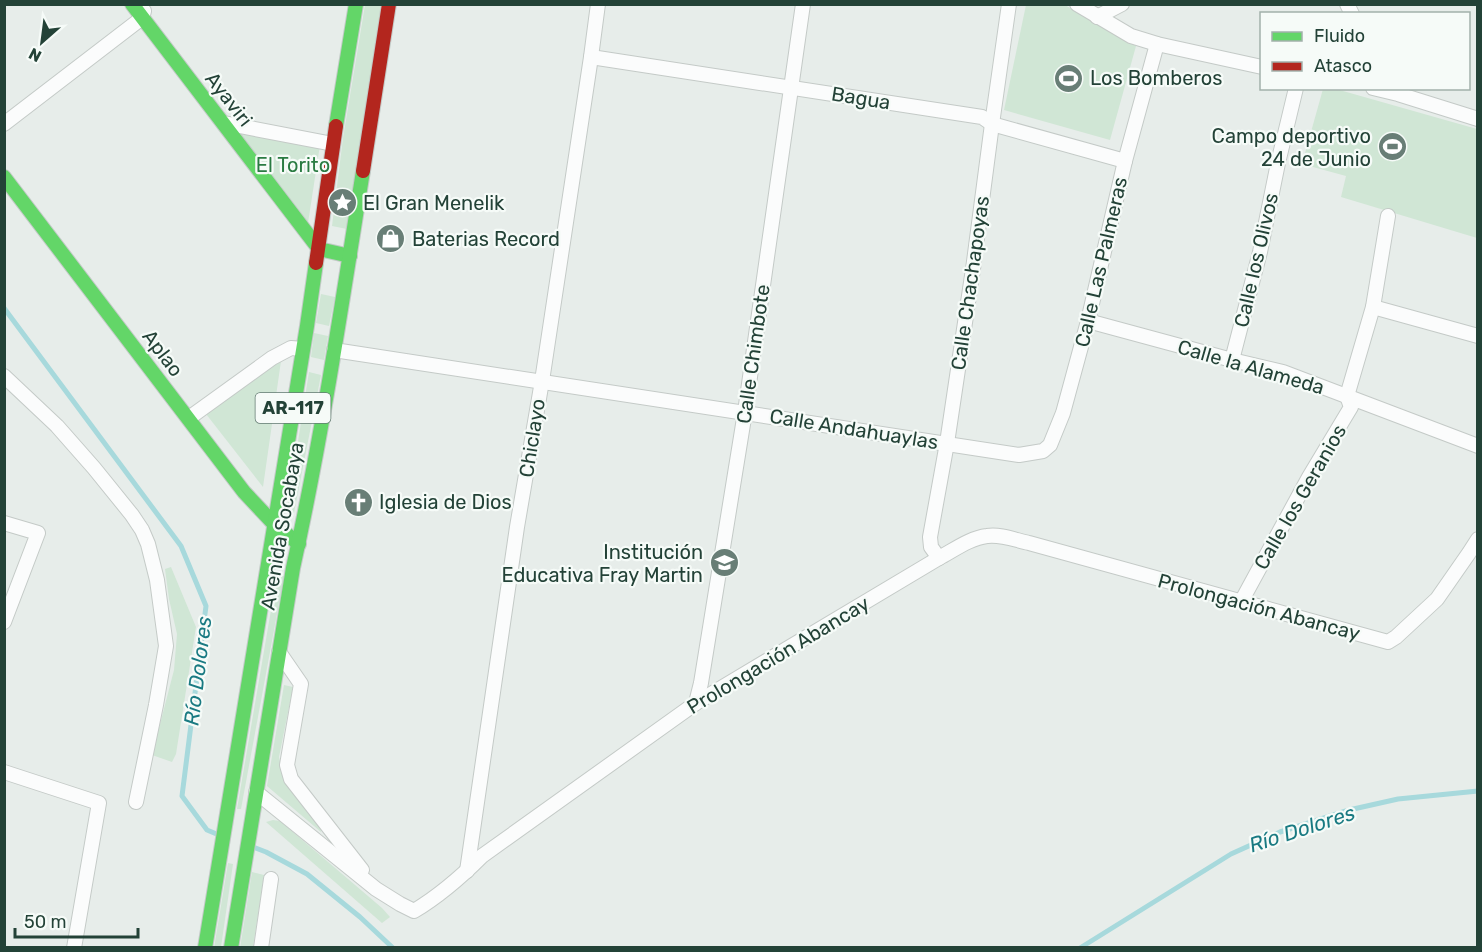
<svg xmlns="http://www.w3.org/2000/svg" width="1482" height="952" font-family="Rubik,sans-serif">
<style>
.green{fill:#d0e6d5}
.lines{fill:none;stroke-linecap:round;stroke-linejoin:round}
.stream{stroke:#a7d9dc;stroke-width:5}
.street-casing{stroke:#c4cac7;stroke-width:16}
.fast-casing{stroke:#c3cac7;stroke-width:16}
.jam-casing{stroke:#c3cac7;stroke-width:16}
.street{stroke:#fbfcfc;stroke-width:14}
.fast{stroke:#63d668;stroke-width:14}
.jam{stroke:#b3261e;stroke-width:14}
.labels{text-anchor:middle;stroke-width:4.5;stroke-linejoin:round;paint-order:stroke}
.shield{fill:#f6fbf8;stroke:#627a71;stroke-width:1.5}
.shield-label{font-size:18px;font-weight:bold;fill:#234237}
.poi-label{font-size:20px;fill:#234237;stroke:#f6fbf8;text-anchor:start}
.street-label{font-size:20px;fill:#234237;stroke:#f6fbf8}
.park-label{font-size:20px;fill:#2a7b42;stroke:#f6fbf8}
.water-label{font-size:21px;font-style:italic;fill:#197a82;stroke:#f6fbf8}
</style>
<rect width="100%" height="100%" fill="#e7edea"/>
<g class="green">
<path d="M 365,5 L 381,5 L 347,229 L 332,226 L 343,138 Z"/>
<path d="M 1026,5 L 1065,5 L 1136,46 L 1110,140 L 1004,110 Z"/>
<path d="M 1323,89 L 1336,89 L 1477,129 L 1477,238 L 1341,197 L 1346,176 L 1302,164 Z"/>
<path d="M 236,129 L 320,145 L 308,223 Z"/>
<path d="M 321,294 L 335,297 L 329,326 L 316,323 Z"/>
<path d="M 314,333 L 328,336 L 324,360 L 311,357 Z"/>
<path d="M 281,361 L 263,487 L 206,414 Z"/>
<path d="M 309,372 L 321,375 L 294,513 L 287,511 Z"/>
<path d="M 171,567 L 196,627 L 176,754 L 172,762 L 152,755 L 174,670 L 177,634 L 169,599 L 165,569 Z"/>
<path d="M 277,575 L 284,576 L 241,809 L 237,809 Z"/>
<path d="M 284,685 L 293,687 L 279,757 L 284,780 L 320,827 L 321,832 L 267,786 Z"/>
<path d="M 273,820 L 280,821 L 382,908 L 390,917 L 382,923 L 266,822 Z"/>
<path d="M 228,863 L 233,864 L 221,947 L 214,948 Z"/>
<path d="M 252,872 L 264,875 L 253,947 L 240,948 Z"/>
</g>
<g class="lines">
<g class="stream">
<path d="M 4,308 L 181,546 L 206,606 L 182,796 L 207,830 L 219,835"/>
<path d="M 253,847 L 266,852 L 307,874 L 360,917 L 393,948"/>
<path d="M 1080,948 L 1231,854 L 1280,832 L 1349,810 L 1398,799 L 1478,791"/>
</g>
<defs>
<g id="street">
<path d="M 1077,4 L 1131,36 L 1157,44 L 1262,67"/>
<path d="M 1347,4 L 1352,14"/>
<path d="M 1097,17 L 1122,4"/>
<path d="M 591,57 L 982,117 L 992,124 L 1125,161"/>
<path d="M 1373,88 L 1398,94 L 1478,119"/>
<path d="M 224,123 L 333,144"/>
<path d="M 4,124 L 142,18 L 144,11"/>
<path d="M 1373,307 L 1478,336"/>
<path d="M 1088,321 L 1232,360 L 1283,372 L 1478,446"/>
<path d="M 334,350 L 1019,455 L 1043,451 L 1050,445 L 1063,413 L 1088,321 L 1125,161 L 1157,44"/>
<path d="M 1232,360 L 1260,252 L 1278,163 L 1296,88"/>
<path d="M 4,376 L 57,426 L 94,468 L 132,515 L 142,530 L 148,544 L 157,580 L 166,646 L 156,705 L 136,802"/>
<path d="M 189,418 L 272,358 L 291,348 L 303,349"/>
<path d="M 4,523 L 38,533 L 4,622"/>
<path d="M 939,558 L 931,547 L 930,537 L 947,443 L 973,269 L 992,124 L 1009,4"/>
<path d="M 1241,602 L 1309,477 L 1351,407 L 1347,396 L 1373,307 L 1388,216"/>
<path d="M 279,652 L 301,684 L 287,765 L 291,779 L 362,870"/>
<path d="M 696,703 L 701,683 L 745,412 L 803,4"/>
<path d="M 4,772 L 99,803 L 74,948"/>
<path d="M 256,792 L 376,889 L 400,904 L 414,911 C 439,896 461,877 482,856 L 696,703 L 939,558 C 954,550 970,538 987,536 C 1001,534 1015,540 1029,543 L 1388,642 L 1396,637 L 1437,599 L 1469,553 L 1478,539"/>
<path d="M 467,871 L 517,527 L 542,381 L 591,57 L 598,4"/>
<path d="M 261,948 L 271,879"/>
</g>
<g id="fast">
<path d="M 132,4 L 319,249 L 350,256"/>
<path d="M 336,126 L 356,4"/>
<path d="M 4,177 L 244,492 L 274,524 L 299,544"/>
<path d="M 205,948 L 307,326 L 316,263"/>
<path d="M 231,948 L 293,568 C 322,437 342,303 363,171"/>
</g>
<g id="jam">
<path d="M 363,171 L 389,4"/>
<path d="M 316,263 L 336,126"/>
</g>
</defs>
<use href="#street" class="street-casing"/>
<use href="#fast" class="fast-casing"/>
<use href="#jam" class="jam-casing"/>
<use href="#street" class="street"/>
<use href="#fast" class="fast"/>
<use href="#jam" class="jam"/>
</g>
<defs>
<symbol id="stadium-disc" viewBox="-11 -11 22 22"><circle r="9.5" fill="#687e76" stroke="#f6fbf8"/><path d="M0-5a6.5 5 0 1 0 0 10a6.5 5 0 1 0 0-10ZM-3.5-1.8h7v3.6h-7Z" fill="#fff"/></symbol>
<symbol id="sight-disc" viewBox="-11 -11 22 22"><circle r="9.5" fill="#687e76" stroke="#f6fbf8"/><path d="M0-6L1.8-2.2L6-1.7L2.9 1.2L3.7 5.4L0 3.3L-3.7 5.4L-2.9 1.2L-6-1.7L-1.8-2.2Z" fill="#fff"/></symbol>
<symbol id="shop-disc" viewBox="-11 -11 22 22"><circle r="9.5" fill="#687e76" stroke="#f6fbf8"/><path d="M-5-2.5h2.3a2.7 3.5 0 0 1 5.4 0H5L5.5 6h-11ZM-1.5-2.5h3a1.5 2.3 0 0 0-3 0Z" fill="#fff"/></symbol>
<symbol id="church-disc" viewBox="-11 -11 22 22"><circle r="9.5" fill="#687e76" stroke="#f6fbf8"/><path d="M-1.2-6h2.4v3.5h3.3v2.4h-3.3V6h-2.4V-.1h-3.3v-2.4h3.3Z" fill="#fff"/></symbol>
<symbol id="school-disc" viewBox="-11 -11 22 22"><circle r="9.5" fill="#687e76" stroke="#f6fbf8"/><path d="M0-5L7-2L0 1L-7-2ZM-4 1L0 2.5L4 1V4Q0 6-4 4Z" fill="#fff"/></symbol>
</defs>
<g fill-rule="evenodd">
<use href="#stadium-disc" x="1052" y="62" width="33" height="33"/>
<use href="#stadium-disc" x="1376" y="130" width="33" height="33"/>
<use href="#sight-disc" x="326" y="186" width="33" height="33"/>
<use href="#shop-disc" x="374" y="222" width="33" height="33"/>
<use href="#church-disc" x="342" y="486" width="33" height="33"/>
<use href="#school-disc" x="708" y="546" width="33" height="33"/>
</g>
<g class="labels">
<rect class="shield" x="255.5" y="393" width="75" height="30" rx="4.5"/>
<g class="shield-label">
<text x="293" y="414">AR-117</text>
</g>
<g class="poi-label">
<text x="1090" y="85">Los Bomberos</text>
<text x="1371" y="143" text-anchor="end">Campo deportivo<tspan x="1371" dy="23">24 de Junio</tspan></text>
<text x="363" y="210">El Gran Menelik</text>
<text x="412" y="246">Baterias Record</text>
<text x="379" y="509">Iglesia de Dios</text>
<text x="703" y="559" text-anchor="end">Institución<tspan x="703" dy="23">Educativa Fray Martin</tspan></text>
</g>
<g class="street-label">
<text transform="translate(861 98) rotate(9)" y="7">Bagua</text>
<text transform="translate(229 99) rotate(52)" y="7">Ayaviri</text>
<text transform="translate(1256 260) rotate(-77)" y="7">Calle los Olivos</text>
<text transform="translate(1101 262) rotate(-77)" y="7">Calle Las Palmeras</text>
<text transform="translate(970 283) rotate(-82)" y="7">Calle Chachapoyas</text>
<text transform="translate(163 353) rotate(53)" y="7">Aplao</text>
<text transform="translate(753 354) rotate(-82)" y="7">Calle Chimbote</text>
<text transform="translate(1251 367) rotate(16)" y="7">Calle la Alameda</text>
<text transform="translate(854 429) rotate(9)" y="7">Calle Andahuaylas</text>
<text transform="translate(532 438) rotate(-81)" y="7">Chiclayo</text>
<text transform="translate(1300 497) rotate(-60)" y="7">Calle los Geranios</text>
<text transform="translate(282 526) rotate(-80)" y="7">Avenida Socabaya</text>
<text transform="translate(1259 607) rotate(15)" y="7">Prolongación Abancay</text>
<text transform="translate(778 655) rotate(-31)" y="7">Prolongación Abancay</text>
</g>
<g class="park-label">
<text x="293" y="172">El Torito</text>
</g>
<g class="water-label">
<text transform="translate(198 671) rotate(-83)" y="7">Río Dolores</text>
<text transform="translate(1302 829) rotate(-18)" y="7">Río Dolores</text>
</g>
</g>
<rect width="1482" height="952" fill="none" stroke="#234237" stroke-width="12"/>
<rect x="1260" y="12" width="210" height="78" fill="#f6fbf8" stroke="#a2b1ab" stroke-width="1.5"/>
<rect x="1272" y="32" width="30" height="9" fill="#63d668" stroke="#a2b1ab" stroke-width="1.5"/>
<text x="1314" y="42" font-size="18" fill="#234237">Fluido</text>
<rect x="1272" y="62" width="30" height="9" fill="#b3261e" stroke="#a2b1ab" stroke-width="1.5"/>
<text x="1314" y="72" font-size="18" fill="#234237">Atasco</text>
<g transform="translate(42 42) rotate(208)" stroke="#f6fbf8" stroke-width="4.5" paint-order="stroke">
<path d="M0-4.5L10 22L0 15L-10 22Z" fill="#234237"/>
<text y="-9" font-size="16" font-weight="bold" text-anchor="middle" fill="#234237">N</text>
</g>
<path d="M15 928v9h123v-9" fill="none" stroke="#234237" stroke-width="3"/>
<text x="24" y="928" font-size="18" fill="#234237" stroke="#f6fbf8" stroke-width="4.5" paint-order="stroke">50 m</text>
</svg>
